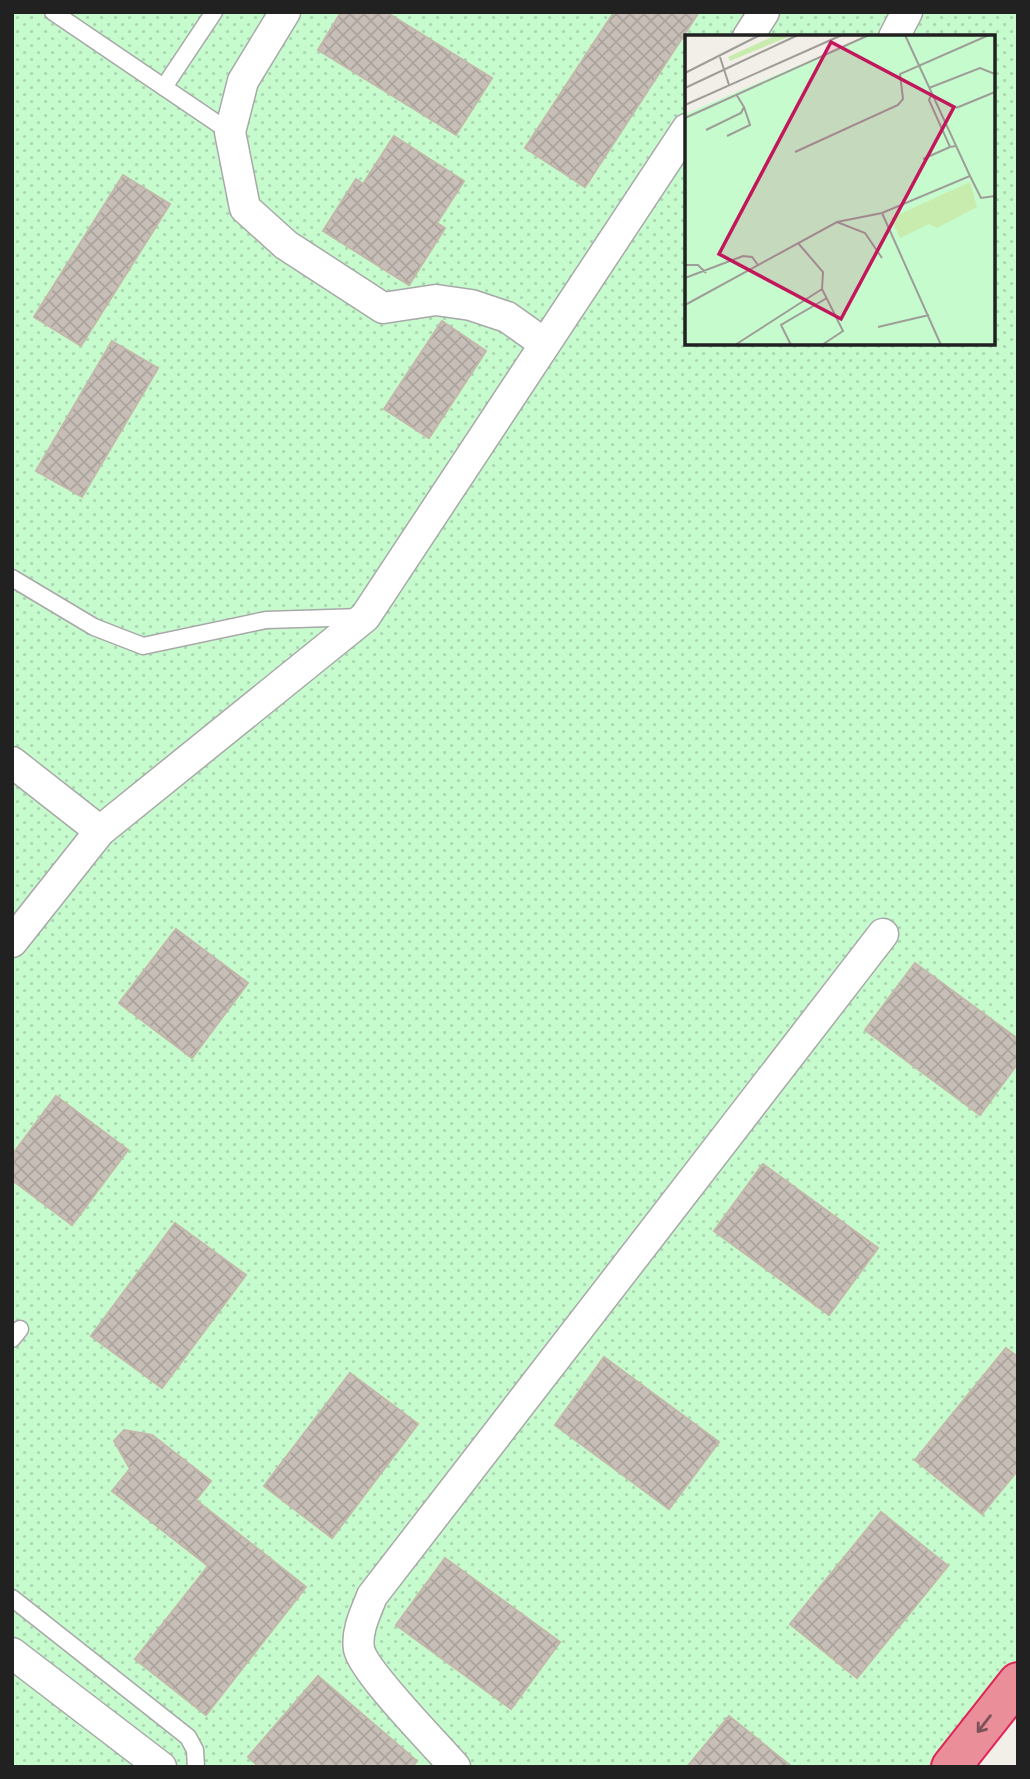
<svg xmlns="http://www.w3.org/2000/svg" width="1030" height="1779" font-family="'Source Sans 3',sans-serif">
<style>
.park{fill:url(#park-dots);fill-rule:evenodd}
.building{fill:url(#building-cross-hatch);stroke:#c4b7aa;stroke-width:2}
.lines{fill:none;stroke-linecap:round;stroke-linejoin:round}
.lane-casing{stroke:#a8a8a8;stroke-width:19}
.street-casing{stroke:#a8a8a8;stroke-width:33}
.highway-casing{stroke:#e02458;stroke-width:42}
.lane{stroke:#fff;stroke-width:16}
.street{stroke:#fff;stroke-width:30}
.highway{stroke:#ea8f9a;stroke-width:38}
.oneway{stroke:#7b5257}
.inset-road{fill:none;stroke:#9e9d98;stroke-width:2}
.view{fill:#c2185b;fill-opacity:0.15;stroke:#c2185b;stroke-width:3.5}
.inset-edge{fill:none;stroke:#212121;stroke-width:3.5}
</style>
<defs>
<pattern id="park-dots" width="8" height="8" patternUnits="userSpaceOnUse" patternTransform="scale(1.75)"><rect width="8" height="8" fill="#c6fbce"/><path d="M2 2h.1M6 6h.1" fill="none" stroke="#aad7b1" stroke-width="1.8" stroke-linecap="round"/></pattern>
<pattern id="building-cross-hatch" width="8" height="8" patternUnits="userSpaceOnUse" patternTransform="scale(1.75)"><rect width="8" height="8" fill="#c7bfb7"/><path d="M0 0l8 8M0 8l8-8" fill="none" stroke="#aba49d"/></pattern>
</defs>
<rect width="100%" height="100%" fill="#f2efe8"/>
<path class="park" d="M 12,12 L 1018,12 L 1018,1685 L 952,1767 L 12,1767 ZM 687,37 L 993,37 L 993,343 L 687,343 Z"/>
<g class="building">
<path d="M 341,12 L 386,12 L 492,78 L 456,135 L 318,50 Z"/>
<path d="M 614,12 L 699,12 L 585,187 L 525,148 Z"/>
<path d="M 394,136 L 464,181 L 437,223 L 445,228 L 409,285 L 323,231 L 356,179 L 363,184 Z"/>
<path d="M 123,175 L 170,204 L 81,346 L 34,317 Z"/>
<path d="M 442,321 L 486,351 L 429,438 L 384,409 Z"/>
<path d="M 112,341 L 158,368 L 82,497 L 36,471 Z"/>
<path d="M 176,929 L 248,983 L 192,1058 L 119,1003 Z"/>
<path d="M 915,963 L 1018,1039 L 1018,1063 L 980,1115 L 865,1030 Z"/>
<path d="M 56,1096 L 128,1150 L 72,1225 L 12,1180 L 12,1155 Z"/>
<path d="M 763,1164 L 878,1248 L 829,1315 L 714,1231 Z"/>
<path d="M 175,1223 L 246,1275 L 162,1388 L 91,1336 Z"/>
<path d="M 1006,1348 L 1018,1357 L 1018,1470 L 982,1514 L 915,1460 Z"/>
<path d="M 604,1357 L 719,1442 L 669,1509 L 555,1425 Z"/>
<path d="M 350,1373 L 418,1424 L 332,1538 L 264,1486 Z"/>
<path d="M 124,1430 L 152,1435 L 211,1481 L 196,1500 L 306,1587 L 206,1715 L 135,1659 L 208,1566 L 112,1491 L 130,1469 L 114,1441 Z"/>
<path d="M 881,1512 L 948,1566 L 857,1678 L 790,1624 Z"/>
<path d="M 445,1558 L 560,1642 L 511,1709 L 396,1625 Z"/>
<path d="M 318,1676 L 417,1761 L 412,1767 L 259,1767 L 248,1757 Z"/>
<path d="M 729,1716 L 792,1767 L 687,1767 Z"/>
</g>
<g class="lines">
<defs>
<g id="lane">
<path d="M 53,12 L 230,132"/>
<path d="M 164,87 L 214,12"/>
<path d="M 12,578 L 94,627 L 143,646 L 266,620 L 362,617"/>
<path d="M 12,1339 L 20,1329"/>
<path d="M 12,1598 L 188,1737 L 195,1750 L 196,1767"/>
</g>
<g id="street">
<path d="M 285,12 L 243,81 L 230,132 L 245,208 L 286,245 L 383,308 L 436,300 L 471,305 L 507,317 L 545,344"/>
<path d="M 748,37 L 764,12"/>
<path d="M 894,37 L 907,12"/>
<path d="M 12,762 L 100,831"/>
<path d="M 12,942 L 100,831 L 365,617 L 687,129"/>
<path d="M 12,1653 L 161,1767"/>
<path d="M 455,1767 C 437,1746 363,1671 359,1649 C 356,1631 366,1612 372,1596 L 883,934"/>
</g>
<path id="highway" d="M 951,1767 L 1018,1682"/>
</defs>
<use href="#lane" class="lane-casing"/>
<use href="#street" class="street-casing"/>
<use href="#highway" class="highway-casing"/>
<use href="#lane" class="lane"/>
<use href="#street" class="street"/>
<use href="#highway" class="highway"/>
</g>
<defs><path id="oneway-shaft" d="M-6 0H5M1.5-3L5.5 0L1.5 3" fill="none" stroke-width="1.6" stroke-linecap="round" stroke-linejoin="round" transform="scale(1.75)"/></defs>
<use class="oneway" href="#oneway-shaft" transform="translate(984 1724) rotate(128)"/>
<g transform="translate(685 35)">
<rect width="310" height="310" fill="#f2efe8"/>
<path d="M 185,0 L 310,0 L 310,310 L 0,310 L 0,79 Z" fill="#c6fbce"/>
<path d="M 91,0 L 108,0 L 45,26 L 43,22 ZM 285,147 L 292,172 L 252,193 L 244,189 L 215,203 L 206,183 Z" fill="#c8ecae"/>
<path class="inset-road" d="M 35,22 L 44,50M 0,38 L 75,0M 0,53 L 113,0M 244,53 L 295,33 L 310,39M 247,58 L 244,65 L 265,112 L 271,111M 0,70 L 157,0M 271,73 L 310,57M 0,83 L 184,0M 21,95 L 56,78 L 59,72 L 51,59M 42,101 L 65,90 L 59,72M 110,117 L 213,70 L 218,64 L 215,39 L 304,0M 238,124 L 265,112M 285,141 L 296,163 L 310,161M 197,178 L 256,310M 152,187 L 180,198 L 197,223M 0,230 L 13,230 L 21,238M 0,243 L 58,221 L 67,222 L 73,230M 0,270 L 152,187 L 197,178 L 285,141 L 220,0M 193,292 L 244,280M 50,310 L 137,254 L 138,237 L 113,208M 106,310 L 96,290 L 142,263M 137,310 L 158,296 L 137,254"/>
<path class="view" d="M 146,7 L 269,72 L 156,284 L 34,219 Z"/>
<rect width="310" height="310" class="inset-edge"/>
</g>
<rect width="1030" height="1779" fill="none" stroke="#212121" stroke-width="28"/>
</svg>
